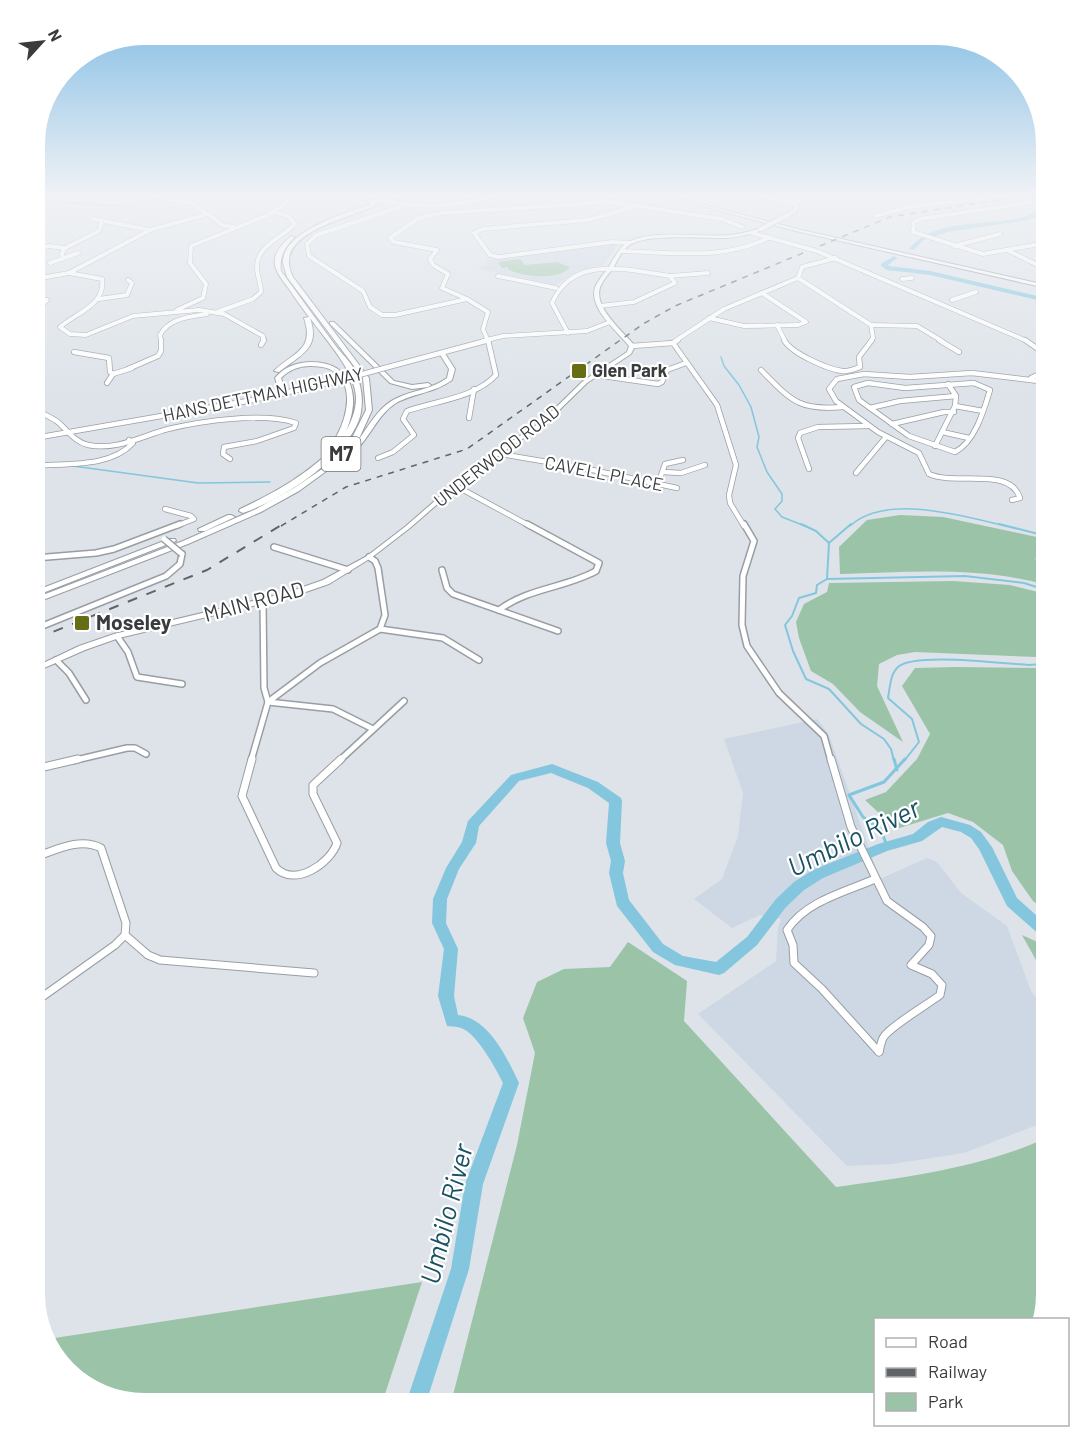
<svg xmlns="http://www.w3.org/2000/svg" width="1081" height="1438" font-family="Barlow,sans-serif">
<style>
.built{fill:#cdd8e4}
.green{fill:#9bc3a7}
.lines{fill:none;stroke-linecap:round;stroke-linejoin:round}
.stream-far2{stroke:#83c6dd;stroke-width:1.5}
.stream-far1{stroke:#83c6dd;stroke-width:2}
.stream{stroke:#83c6dd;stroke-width:3}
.river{fill:#83c6dd;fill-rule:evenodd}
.minor-far3-casing{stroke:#999ea3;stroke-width:5}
.minor-far2-casing{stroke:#999ea3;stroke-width:6}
.minor-far1-casing{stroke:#999ea3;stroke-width:8}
.minor-casing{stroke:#999ea3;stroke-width:9}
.major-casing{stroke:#999ea3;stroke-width:2}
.highway-casing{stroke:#999ea3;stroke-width:2}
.minor-far3{stroke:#fff;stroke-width:4}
.minor-far2{stroke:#fff;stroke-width:4.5}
.minor-far1{stroke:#fff;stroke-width:5}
.minor{stroke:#fff;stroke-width:7}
.major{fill:#fff;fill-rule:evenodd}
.highway{fill:#fff;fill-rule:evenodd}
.rail-far1{stroke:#616467;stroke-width:1.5;stroke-dasharray:6 6;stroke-linecap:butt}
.rail{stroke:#616467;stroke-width:2;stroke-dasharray:10 10;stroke-linecap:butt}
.minor-bridge-far2-casing{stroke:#999ea3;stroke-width:5;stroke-linecap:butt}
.minor-bridge-far1-casing{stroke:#999ea3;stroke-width:6;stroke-linecap:butt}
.minor-bridge-casing{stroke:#999ea3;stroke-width:8;stroke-linecap:butt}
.major-bridge-casing{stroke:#999ea3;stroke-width:6;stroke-linecap:butt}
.highway-bridge-casing{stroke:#999ea3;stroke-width:7;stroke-linecap:butt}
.minor-bridge-far2{stroke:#fff;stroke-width:4}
.minor-bridge-far1{stroke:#fff;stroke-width:4.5}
.minor-bridge{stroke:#fff;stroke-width:5}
.major-bridge{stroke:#fff;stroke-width:4.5}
.highway-bridge{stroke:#fff;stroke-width:5}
.poi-dot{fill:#656e15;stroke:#fff;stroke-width:2}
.labels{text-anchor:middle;stroke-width:4.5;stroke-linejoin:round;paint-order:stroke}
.far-poi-label{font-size:18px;font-weight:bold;fill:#393b3d;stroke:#fff;text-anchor:start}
.far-street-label{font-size:18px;fill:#393b3d;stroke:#fff}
.shield{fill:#fff;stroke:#747677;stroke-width:1.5}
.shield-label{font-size:20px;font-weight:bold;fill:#393b3d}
.street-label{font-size:21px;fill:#393b3d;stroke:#fff}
.poi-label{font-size:21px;font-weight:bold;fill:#393b3d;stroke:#fff;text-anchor:start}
.near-water-label{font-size:27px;font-style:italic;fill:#195262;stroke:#fff}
</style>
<rect width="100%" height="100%" fill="#dde3e9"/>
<g class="built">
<path d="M 611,243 L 618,246 L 604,264 L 580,270 L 555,285 L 477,268 L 489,265 L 486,262 L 490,260 Z"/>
<path d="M 817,719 L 829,735 L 880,879 L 927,858 L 937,862 L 961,893 L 1007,926 L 1031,991 L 1046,1012 L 1045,1122 L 964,1153 L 892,1164 L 847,1166 L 698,1014 L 776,961 L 778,928 L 781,919 L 760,915 L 732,928 L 694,899 L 722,879 L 738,836 L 743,793 L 724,739 Z"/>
</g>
<g class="green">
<path d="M 520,259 L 525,265 L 557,262 L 570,267 C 561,281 521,277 508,269 L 508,267 L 502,268 L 498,262 Z"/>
<path d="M 900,515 L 943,517 L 1046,539 L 1046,552 L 1035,559 L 1046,570 L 1046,585 C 980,566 909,572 840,574 L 839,547 L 867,520 Z"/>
<path d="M 953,581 L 1010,585 L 1046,594 L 1046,608 L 1037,625 L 1046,638 L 1046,653 L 1037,657 L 915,652 L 897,655 L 879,664 L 877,686 L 903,742 L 860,712 L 833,684 L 811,671 L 799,638 L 796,622 L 804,604 L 827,592 L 829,583 Z"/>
<path d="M 956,667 L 1046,668 L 1046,911 L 1033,901 L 1012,871 L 1003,845 L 973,822 L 948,813 L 896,829 L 865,800 L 886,792 L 917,759 L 930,734 L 902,686 L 915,668 Z"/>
<path d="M 1022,935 L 1046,946 L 1046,978 Z"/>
<path d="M 628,942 L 687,981 L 684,1021 L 836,1187 C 907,1177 981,1168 1046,1138 L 1046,1294 L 1040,1319 L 876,1320 L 875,1403 L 451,1403 L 517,1145 L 535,1053 L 523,1018 L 537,982 L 564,969 L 610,967 Z"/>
<path d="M 422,1282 L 382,1403 L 144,1403 L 90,1389 L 53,1355 L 48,1339 Z"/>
</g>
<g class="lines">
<g class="stream-far2">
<path d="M 35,200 L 132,207"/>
<path d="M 721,357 L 724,366 L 739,385 L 751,407 L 759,437 L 757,447 L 767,472 L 782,494 L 782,501 L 775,509 L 782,517 L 805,526"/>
<path d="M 35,462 L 49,463"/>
<path d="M 73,466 L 198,483 L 270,482"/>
<path d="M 850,526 C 886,493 963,516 1006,526"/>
</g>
<g class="stream-far1">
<path d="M 801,524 L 816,531 L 829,543 L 827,579 L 817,585 L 816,593 L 799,598 L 792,616 L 785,625 L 793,651 L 806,679 L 829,689 L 861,724 L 884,739 L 891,749 L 894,761"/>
<path d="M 999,524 L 1046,536"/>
<path d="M 829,543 L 851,524"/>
<path d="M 827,579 L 965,576 L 1024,583 L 1046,590"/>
<path d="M 904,761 L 919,742 L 912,719 L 888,698 C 890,688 890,674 898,667 C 915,652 1004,664 1029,665 L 1042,664 L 1046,661"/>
</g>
<g class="stream">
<path d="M 894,759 L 897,770"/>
<path d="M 887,846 L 881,830 L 863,817 L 849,795 L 884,782 L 905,759"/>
</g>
<g class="river">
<path d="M 1046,208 L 1046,212 L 1028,220 L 947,232 L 923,240 L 914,250 L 909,249 C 935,217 987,227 1024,217 C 1031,215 1038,210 1046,208 Z"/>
<path d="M 894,256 L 897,258 L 888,265 L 889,266 L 930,271 L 1046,298 L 1046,302 L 930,275 L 887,270 L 881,266 L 881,264 Z"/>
<path d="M 552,764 L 598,782 L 621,798 L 622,801 L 620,843 L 625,861 L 623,873 L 629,900 L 663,944 L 683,956 L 716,962 L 747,937 L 776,899 L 794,882 L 813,870 L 878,844 L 913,834 L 928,822 L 941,817 L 970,825 L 981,832 L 992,847 L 1017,898 L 1046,924 L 1046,938 L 1041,936 L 1007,906 L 979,849 L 971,838 L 961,832 L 942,827 L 922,841 L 887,851 L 823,878 L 804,890 L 786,907 L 757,945 L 724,973 L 719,975 L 675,965 L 653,952 L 617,906 L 609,873 L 611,861 L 606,843 L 609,803 L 588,788 L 551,773 L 519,781 L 479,826 L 476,843 L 459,869 L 447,899 L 446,923 L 458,949 L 454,996 L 458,1015 C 489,1018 507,1058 519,1083 L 483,1184 L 469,1269 L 426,1403 L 406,1403 L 451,1269 L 465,1184 L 503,1083 C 496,1069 477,1033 461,1028 C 456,1026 452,1027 447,1026 L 438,996 L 444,949 L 432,923 L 433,899 L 446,868 L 462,842 L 468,821 L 511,775 Z"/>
</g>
<defs>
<g id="minor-far3">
<path d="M 158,196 L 164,200 L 176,200"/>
<path d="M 177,196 L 176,200 L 193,204 L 207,214"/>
<path d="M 366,196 C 408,209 450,209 492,196"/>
<path d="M 762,196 L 797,204"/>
<path d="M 1046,200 L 920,219 L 914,222 L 913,232 L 983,254 L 1046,243"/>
<path d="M 604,201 L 722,219 L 742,227"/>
<path d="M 627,204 L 630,208 L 587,220 L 483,229 L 474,233 L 490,255 L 499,257 L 612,242 L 629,243"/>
<path d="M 406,205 L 317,235 L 307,244 L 309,256 L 363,291 L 370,307 L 382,315 L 395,315 L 467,299"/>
<path d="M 875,216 L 909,207 L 1001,196"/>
<path d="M 93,219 L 150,230"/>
<path d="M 752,233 L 806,248"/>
<path d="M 954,246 L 1000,234"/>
<path d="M 35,250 L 49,246 L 65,248"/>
<path d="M 621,251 C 670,252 726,261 770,237"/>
<path d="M 817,251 L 1027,341"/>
<path d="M 1009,251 L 1046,269"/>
<path d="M 63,259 L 62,253 L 65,248 L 99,231 L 102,220"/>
<path d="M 50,263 L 78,253"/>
<path d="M 69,273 L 150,230 L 208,214 L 222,225 L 233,227"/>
<path d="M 498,276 L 556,288"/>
<path d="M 670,276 L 708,273"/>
<path d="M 798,278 L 802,267 L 836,258"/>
<path d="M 798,278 L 871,325 L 873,338 L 871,341"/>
<path d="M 35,279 L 69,273 L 102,279 C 106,305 76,313 60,327 L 70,334 L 86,335 L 133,316 L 199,310 L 224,314 L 263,336 L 263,341"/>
<path d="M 902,279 L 912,278"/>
<path d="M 35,297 L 47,300 L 35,312"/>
<path d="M 99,299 L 127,295 L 132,283 L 128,280"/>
<path d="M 952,300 L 976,292"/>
<path d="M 177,310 L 203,298 L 206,284 L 190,263 L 191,246 L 268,215 L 296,196"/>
<path d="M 217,312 L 253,299 L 261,292 C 261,284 257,276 257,267 C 256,246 283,237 295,224 L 288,216 L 273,212"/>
<path d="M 709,318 L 744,326 L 798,325 L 806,322 L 762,293"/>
<path d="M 777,325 L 785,341"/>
<path d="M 871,325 L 917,326 L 942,341"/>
<path d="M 568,333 L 552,303 C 573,254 627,270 670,276 L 675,283 L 634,302 L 600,306"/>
<path d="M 161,341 L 160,335 C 169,318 190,317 207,314"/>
<path d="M 483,341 L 503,336 L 587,331 L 610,322"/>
<path d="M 488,341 L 483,329 L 488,312 L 467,299 L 442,288 L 448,274 L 433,265 L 430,259 L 437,250 L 394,242 L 390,238 L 419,218 L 442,213 L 594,203 L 604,201 L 602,196"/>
<path d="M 675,341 L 724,309 L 798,278"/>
</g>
<g id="minor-far2">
<path d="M 784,340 C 791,353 827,369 842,371 C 847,372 855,369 860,367 L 859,357 L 872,340"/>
<path d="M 939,340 L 959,352"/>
<path d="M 1025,340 L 1041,351 L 1046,368"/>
<path d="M 673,343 L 717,405 L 736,465 L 729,495 L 730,503 L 744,526"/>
<path d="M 261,345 L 264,340"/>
<path d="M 632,346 L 673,343 L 678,340"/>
<path d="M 74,352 L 109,358 L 110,372 L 113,374"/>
<path d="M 392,366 L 489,340"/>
<path d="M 128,369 L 158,356 L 161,351 L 161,340"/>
<path d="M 761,370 C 791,400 798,411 843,407"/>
<path d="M 113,374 L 132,368"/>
<path d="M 596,375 L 658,384 L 662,382 L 667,370 L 686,363"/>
<path d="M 1031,378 L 1046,371"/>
<path d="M 107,383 L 113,374"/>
<path d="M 868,383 L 905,388 L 974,383 L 990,390 C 984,410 975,442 955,452 L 909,436 L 859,400 L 854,387 Z"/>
<path d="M 1046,389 L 1039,390 L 1046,400"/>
<path d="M 955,406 L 983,411"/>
<path d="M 870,408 L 900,401 L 956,396"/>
<path d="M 35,410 C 43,414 52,417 59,423 C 68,431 75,442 88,445 C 116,451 142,436 168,429 C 202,421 263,412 296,423 L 294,428 L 257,441 L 224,447 L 223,454 L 230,459"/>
<path d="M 469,418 L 474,389"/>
<path d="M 892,424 L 944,412 L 954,412"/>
<path d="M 942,432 L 969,438"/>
<path d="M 35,438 L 253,400 L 337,381"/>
<path d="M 935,446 L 955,406 L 956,396 L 948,384"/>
<path d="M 495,453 L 583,468 L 677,488"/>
<path d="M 378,458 L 393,452 L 414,435 L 403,419 L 407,411 C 435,401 475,398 496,375 L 488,340"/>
<path d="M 35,466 C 66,463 110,468 133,443 L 129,440"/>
<path d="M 809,469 L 798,438 L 800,433 L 818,427 L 868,426"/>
<path d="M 663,472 L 681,473 L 705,465"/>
<path d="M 856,473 L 886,437"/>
<path d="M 658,484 L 665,464 L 683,460"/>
<path d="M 456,486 L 530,526"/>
<path d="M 1012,500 L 1020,498 C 1010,466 956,486 929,474 L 919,453 L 878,432 L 836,401 L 829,389 L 837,379 L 864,374 L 910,377 L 972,373 L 1046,382"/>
<path d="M 165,509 L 191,516 L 194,519 L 176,526"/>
</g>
<g id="minor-far1">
<path d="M 744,524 L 754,541 L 743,576 L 742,625 L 747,646 L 779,693 L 824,736 L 831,761"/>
<path d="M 274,547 L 348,570"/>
<path d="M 35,558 L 96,553 L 114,549 L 180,524"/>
<path d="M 442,570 L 447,588 L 453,594 L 558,631"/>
<path d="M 263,602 L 264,688 L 268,702 L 333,709 L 373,729"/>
<path d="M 499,610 C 528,588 565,588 596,571 L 599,563 L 527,524"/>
<path d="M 35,629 L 166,576 L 180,564 L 182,554"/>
<path d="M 380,629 L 443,638 L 479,660"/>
<path d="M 117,636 L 128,652 L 137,677 L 182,684"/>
<path d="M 56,660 L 69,673 L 86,700"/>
<path d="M 72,761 L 127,748 L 135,748 L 146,754"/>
<path d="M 251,761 L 268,702 L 320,663 L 380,629 L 385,615 L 378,568 L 375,561 L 369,557"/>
<path d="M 339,761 L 404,701"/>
</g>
<g id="minor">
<path d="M 252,759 L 242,796 L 276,868 C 295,887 330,864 337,843 L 313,794 L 313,785 L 341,759"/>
<path d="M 831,759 L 851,827 L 887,901 L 923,927 L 931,936 L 929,945 L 911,965 L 932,974 L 942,985 L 940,995 C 928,1004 888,1028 883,1038 C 881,1042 880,1048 879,1052"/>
<path d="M 35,769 L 78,759"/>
<path d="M 35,857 C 56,850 80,837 101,848 L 126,923 L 125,935 L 115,945 L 35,1002"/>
<path d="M 875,879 C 845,892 806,901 787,930 L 793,945 L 794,963 L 822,989 L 879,1052"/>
<path d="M 125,935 L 148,955 L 160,960 L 314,973"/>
</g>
<g id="major">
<path d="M 797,196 L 801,196 L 797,211 L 788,217 L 784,217 L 784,215 L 793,210 Z"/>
<path d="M 761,228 L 763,228 L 763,230 C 751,234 739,237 727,238 C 704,239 644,232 627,247 C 621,252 616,263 612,270 C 608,274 604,279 601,285 C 591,306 623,331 635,346 L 631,354 L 587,383 L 545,424 L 480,467 L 410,528 L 371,558 L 329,584 L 291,597 L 119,638 L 85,650 L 35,672 L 35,667 L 79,646 L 114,634 L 286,593 L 323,580 L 367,556 L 406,526 L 476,465 L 541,422 L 583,381 L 627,352 L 629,346 C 617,331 586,306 596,285 C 599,280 603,274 607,270 C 611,263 619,248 625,244 C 648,228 702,238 730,235 C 741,234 751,231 761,228 Z"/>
</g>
<g id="highway">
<path d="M 397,196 L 402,196 L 390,200 L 388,199 Z"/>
<path d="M 664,196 L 670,196 L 797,229 L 1046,285 L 1046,288 L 796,231 Z"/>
<path d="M 375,203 L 379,204 C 357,216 287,229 289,263 C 289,267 291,273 293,277 L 369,378 L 372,410 L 358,441 L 332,467 L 299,491 L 261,512 L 188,544 L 35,603 L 35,598 L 183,541 L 256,509 L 294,488 L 328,465 L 352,438 L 366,410 L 363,378 L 287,277 C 286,273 284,267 283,263 C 282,230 351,211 375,203 Z"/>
<path d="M 291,236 L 295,237 C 285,247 279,256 281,271 C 299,296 317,320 335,345 C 342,354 353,364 357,375 C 362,389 364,405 359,420 C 344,460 282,500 243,513 L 239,511 L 240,509 C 276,492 310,473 337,444 L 333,442 C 352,413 358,365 310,366 C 299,366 289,370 281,378 L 286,394 L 283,396 L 280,394 L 275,378 C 284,367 297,362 312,362 C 355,363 361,400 345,433 C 351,422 356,411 356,398 C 356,372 325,339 310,318 C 321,349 300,355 279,372 L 274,371 C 293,352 315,351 304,318 L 309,317 C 302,308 295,298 289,289 C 272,267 267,257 291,236 Z"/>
<path d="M 330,322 L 334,322 L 394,381 L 412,385 L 428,383 L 431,385 L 428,387 L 412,389 L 390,383 L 330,324 Z"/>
<path d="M 442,351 L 444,352 L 455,369 L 452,380 C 435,393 414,393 396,403 C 380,413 372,432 360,446 L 356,446 L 355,445 C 367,429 377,408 395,399 C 412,390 431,390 447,378 L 449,369 L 439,353 Z"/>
<path d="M 228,515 L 231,515 L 235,517 L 205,531 L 199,531 L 198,529 Z"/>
<path d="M 169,539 L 175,539 L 176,541 L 35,596 L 35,591 Z"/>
</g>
</defs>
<use href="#minor-far3" class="minor-far3-casing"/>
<use href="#minor-far2" class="minor-far2-casing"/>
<use href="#minor-far1" class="minor-far1-casing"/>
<use href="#minor" class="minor-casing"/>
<use href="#major" class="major-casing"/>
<use href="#highway" class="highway-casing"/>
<use href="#minor-far3" class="minor-far3"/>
<use href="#minor-far2" class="minor-far2"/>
<use href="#minor-far1" class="minor-far1"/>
<use href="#minor" class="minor"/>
<use href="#major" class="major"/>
<use href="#highway" class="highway"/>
<path class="rail-far1" d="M 281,526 L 346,487 L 467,449 L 643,324 L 675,306 L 890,217 L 1022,196"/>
<path class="rail" d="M 35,639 L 207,570 L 283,524"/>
<defs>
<path id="minor-bridge-far2" d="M 806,248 L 817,251"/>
<path id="minor-bridge-far1" d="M 337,381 L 392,366"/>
<path id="minor-bridge" d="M 164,539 L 182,554"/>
<path id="major-bridge" d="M 761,229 L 786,216"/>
<path id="highway-bridge" d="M 372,202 L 385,198"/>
</defs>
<use href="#minor-bridge-far2" class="minor-bridge-far2-casing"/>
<use href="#minor-bridge-far1" class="minor-bridge-far1-casing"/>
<use href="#minor-bridge" class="minor-bridge-casing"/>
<use href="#major-bridge" class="major-bridge-casing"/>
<use href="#highway-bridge" class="highway-bridge-casing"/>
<use href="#minor-bridge-far2" class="minor-bridge-far2"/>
<use href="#minor-bridge-far1" class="minor-bridge-far1"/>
<use href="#minor-bridge" class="minor-bridge"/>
<use href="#major-bridge" class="major-bridge"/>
<use href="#highway-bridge" class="highway-bridge"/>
</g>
<linearGradient id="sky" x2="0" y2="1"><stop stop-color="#7fbbe4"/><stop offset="0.49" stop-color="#f0f2f5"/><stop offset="1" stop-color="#f0f2f5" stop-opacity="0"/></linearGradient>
<rect width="1081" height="397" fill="url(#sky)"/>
<g class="poi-dot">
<rect x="571" y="363" width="16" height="16" rx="3"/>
<rect x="74" y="615" width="16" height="16" rx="3"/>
</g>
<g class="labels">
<g class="far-poi-label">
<text x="592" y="377">Glen Park</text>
</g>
<g class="far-street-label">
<text transform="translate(263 395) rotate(-12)" y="6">HANS DETTMAN HIGHWAY</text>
<text transform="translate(497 456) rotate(-38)" y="6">UNDERWOOD ROAD</text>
<text transform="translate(604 474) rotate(11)" y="6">CAVELL PLACE</text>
</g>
<rect class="shield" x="321.5" y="437" width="39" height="34" rx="4.5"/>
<g class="shield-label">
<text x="341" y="461">M7</text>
</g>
<g class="street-label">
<text transform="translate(254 602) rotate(-15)" y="7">MAIN ROAD</text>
</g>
<g class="poi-label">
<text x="96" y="630">Moseley</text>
</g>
<g class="near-water-label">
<text transform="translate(854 838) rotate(-26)" y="9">Umbilo River</text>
<text transform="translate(447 1214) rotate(-76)" y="9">Umbilo River</text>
</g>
</g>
<path d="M0 0H1081V1438H0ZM144 45H937A99 99 0 0 1 1036 144V1294A99 99 0 0 1 937 1393H144A99 99 0 0 1 45 1294V144A99 99 0 0 1 144 45Z" fill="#fff" fill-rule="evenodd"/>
<rect x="874" y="1318" width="195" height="108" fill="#ffffff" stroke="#b0b1b1" stroke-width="1.5"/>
<rect x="886" y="1338" width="30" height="9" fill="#ffffff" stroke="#b0b1b1" stroke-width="1.5"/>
<text x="928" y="1348" font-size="18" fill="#393b3d">Road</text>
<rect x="886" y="1368" width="30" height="9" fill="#616467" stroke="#b0b1b1" stroke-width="1.5"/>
<text x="928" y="1378" font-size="18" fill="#393b3d">Railway</text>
<rect x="886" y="1393" width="30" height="18" fill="#9bc3a7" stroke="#b0b1b1" stroke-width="1.5"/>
<text x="928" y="1408" font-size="18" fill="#393b3d">Park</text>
<g transform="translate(42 42) rotate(63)" stroke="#ffffff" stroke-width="4.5" paint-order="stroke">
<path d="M0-4.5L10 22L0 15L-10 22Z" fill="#393b3d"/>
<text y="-9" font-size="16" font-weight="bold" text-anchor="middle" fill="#393b3d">N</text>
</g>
</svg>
